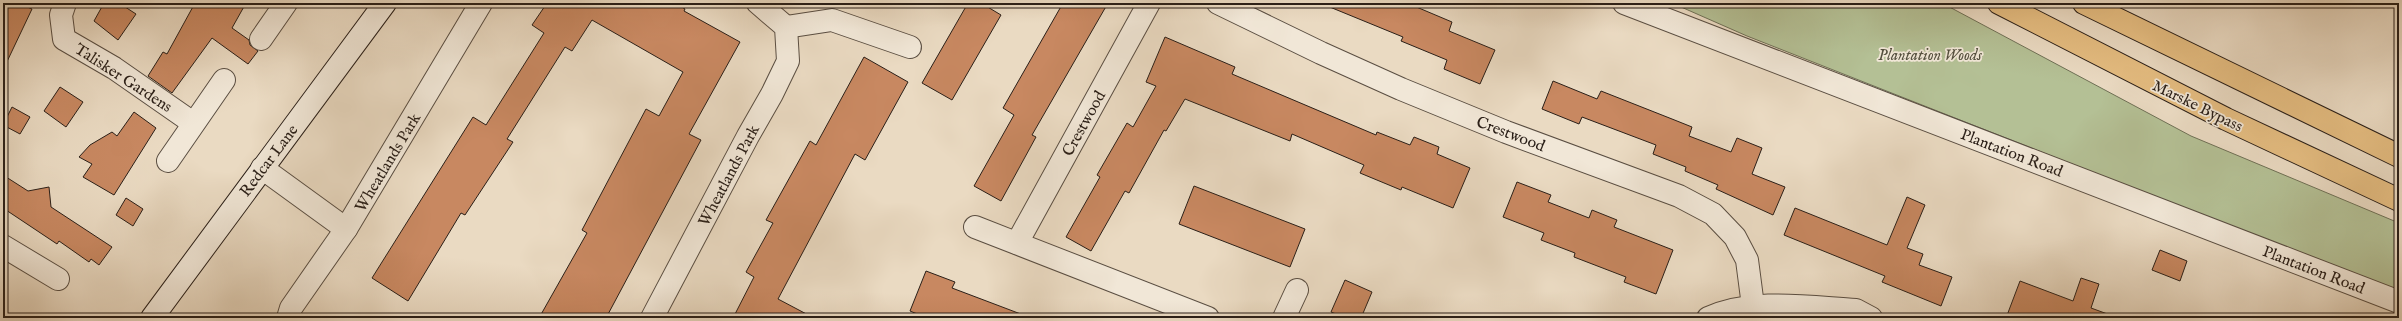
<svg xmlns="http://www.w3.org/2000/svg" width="2402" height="321" font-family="'IM FELL English',serif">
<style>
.green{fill:#b4c095;stroke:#6f7056}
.building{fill:#c88861;stroke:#2a1f18}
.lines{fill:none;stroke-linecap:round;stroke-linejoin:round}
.street-casing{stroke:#5a4e42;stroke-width:24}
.secondary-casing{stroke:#2a1f18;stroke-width:24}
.primary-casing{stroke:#2a1f18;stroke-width:24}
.street{stroke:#f1e7d7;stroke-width:22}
.secondary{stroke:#f1e7d7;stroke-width:22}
.primary{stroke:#e5bd81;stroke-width:22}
.labels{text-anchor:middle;stroke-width:3.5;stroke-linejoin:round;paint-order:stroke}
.park-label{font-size:16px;font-style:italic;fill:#534f3e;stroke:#f1e7d7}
.street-label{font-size:16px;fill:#2a1f18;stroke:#f1e7d7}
</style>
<rect width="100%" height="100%" fill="#eadac2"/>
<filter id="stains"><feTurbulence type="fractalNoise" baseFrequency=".005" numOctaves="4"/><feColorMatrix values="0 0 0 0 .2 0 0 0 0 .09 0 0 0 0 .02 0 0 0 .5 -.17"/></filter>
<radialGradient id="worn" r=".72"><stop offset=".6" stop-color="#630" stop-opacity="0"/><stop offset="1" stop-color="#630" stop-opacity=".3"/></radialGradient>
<path class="green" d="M 1672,3 L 1942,3 L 2191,136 L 2399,223 L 2399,293 L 1747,36 Z"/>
<g class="building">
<path d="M 3,3 L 18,3 L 32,9 L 3,70 Z"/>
<path d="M 104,3 L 119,3 L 136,14 L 118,40 L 94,21 Z"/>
<path d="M 195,3 L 246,3 L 232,28 L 249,40 L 250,45 L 258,51 L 248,64 L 212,38 L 172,93 L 148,76 L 163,52 L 167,54 Z"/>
<path d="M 547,3 L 675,3 L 685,9 L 684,11 L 740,42 L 689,134 L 701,140 L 606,318 L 539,318 L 587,233 L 582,230 L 646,109 L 659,116 L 683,72 L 592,20 L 572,51 L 565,47 L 507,139 L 513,142 L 465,215 L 461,213 L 408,301 L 372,278 L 473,117 L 486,125 L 544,33 L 532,25 Z"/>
<path d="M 968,3 L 981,3 L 1001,15 L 952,100 L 922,83 Z"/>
<path d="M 1063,3 L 1108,3 L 1032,135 L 1036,137 L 1001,201 L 974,186 L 1014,115 L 1003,108 Z"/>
<path d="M 1320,3 L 1407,3 L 1452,22 L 1449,31 L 1495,50 L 1480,84 L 1444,69 L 1447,60 L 1401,41 L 1403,37 Z"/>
<path d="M 1165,37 L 1235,67 L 1232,74 L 1376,135 L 1377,132 L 1410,145 L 1414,137 L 1439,147 L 1437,154 L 1470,168 L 1453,208 L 1402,187 L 1401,190 L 1360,173 L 1364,165 L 1292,134 L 1290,141 L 1185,99 L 1166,131 L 1164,130 L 1129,193 L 1125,191 L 1091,251 L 1066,237 L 1100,177 L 1097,175 L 1127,123 L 1133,127 L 1156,86 L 1146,82 Z"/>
<path d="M 864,57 L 908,82 L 865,160 L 855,154 L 778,299 L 814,318 L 733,318 L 754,277 L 746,272 L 773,223 L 766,220 L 810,141 L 816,145 Z"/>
<path d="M 1553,81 L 1597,99 L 1601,91 L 1672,119 L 1692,127 L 1689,136 L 1731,152 L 1737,138 L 1762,148 L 1752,174 L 1785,187 L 1773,215 L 1716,189 L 1718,185 L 1685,171 L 1686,167 L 1653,154 L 1656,145 L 1582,117 L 1579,124 L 1542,109 Z"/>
<path d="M 60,87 L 83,102 L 66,127 L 44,111 Z"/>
<path d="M 12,107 L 30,117 L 20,134 L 3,125 Z"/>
<path d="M 134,112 L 156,128 L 114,195 L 83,177 L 92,164 L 79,157 L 90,145 L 112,132 L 117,136 Z"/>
<path d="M 3,175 L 28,191 L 49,187 L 51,207 L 112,247 L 99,265 L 91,259 L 89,262 L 59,241 L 57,244 L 3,208 Z"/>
<path d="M 1517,182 L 1551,195 L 1548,202 L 1589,218 L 1592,210 L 1617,220 L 1614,227 L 1673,250 L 1656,294 L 1624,282 L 1626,277 L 1574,257 L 1575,253 L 1541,240 L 1544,233 L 1503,217 Z"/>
<path d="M 1194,186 L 1305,229 L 1290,267 L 1179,224 Z"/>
<path d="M 1907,197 L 1925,205 L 1907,248 L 1923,254 L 1919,265 L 1952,277 L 1941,306 L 1882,282 L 1885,276 L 1784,235 L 1795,208 L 1887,245 Z"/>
<path d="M 126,198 L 143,209 L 133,226 L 116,215 Z"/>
<path d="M 2160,250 L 2187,261 L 2180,281 L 2152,270 Z"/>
<path d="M 926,271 L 955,282 L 952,288 L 1026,316 L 1025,318 L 927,318 L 910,311 Z"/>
<path d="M 2081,278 L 2099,284 L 2091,308 L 2113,316 L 2113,318 L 2006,318 L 2020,281 L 2073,301 Z"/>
<path d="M 1345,280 L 1372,292 L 1361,318 L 1346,318 L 1331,312 Z"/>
</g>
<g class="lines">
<defs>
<g id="street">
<path d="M 65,3 L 61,15 L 64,39 L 114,68 L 193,123"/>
<path d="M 1218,3 L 1321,53 L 1401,89 L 1506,132 L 1679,196 L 1713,214 L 1735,237 L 1747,260 L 1753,306"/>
<path d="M 1624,3 L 2399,302"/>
<path d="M 786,27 L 832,20 L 910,47"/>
<path d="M 261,39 L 286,3"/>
<path d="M 168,161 L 224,80"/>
<path d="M 262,168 L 346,229"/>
<path d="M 975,227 L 1208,318"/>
<path d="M 1017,243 L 1149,3"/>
<path d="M 3,246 L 58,279"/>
<path d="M 288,318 L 291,308 L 346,229 L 481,3"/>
<path d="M 652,318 L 748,136 L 772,94 L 788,61 L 786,27 L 758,3"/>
<path d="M 1284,318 L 1297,290"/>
<path d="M 1708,318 C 1754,298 1807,307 1856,310 L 1871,318"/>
</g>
<path id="secondary" d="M 152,318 L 385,3"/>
<g id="primary">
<path d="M 1999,3 L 2226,119 L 2399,200"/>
<path d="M 2084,3 L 2399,156"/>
</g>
</defs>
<use href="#street" class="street-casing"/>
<use href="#secondary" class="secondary-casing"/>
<use href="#primary" class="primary-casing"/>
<use href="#street" class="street"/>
<use href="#secondary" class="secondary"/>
<use href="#primary" class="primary"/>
</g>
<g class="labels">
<g class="park-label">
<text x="1930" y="60">Plantation Woods</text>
</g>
<g class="street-label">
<text transform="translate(124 77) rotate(33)" y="6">Talisker Gardens</text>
<text transform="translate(2198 105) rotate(26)" y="6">Marske Bypass</text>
<text transform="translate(1083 123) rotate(-61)" y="6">Crestwood</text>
<text transform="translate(1511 133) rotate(21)" y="6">Crestwood</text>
<text transform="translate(2012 152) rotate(21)" y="6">Plantation Road</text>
<text transform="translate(268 160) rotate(-53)" y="6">Redcar Lane</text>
<text transform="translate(387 162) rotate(-59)" y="6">Wheatlands Park</text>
<text transform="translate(728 175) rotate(-62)" y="6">Wheatlands Park</text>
<text transform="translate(2314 269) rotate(21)" y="6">Plantation Road</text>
</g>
</g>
<rect width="2402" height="321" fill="none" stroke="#eadac2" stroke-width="16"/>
<rect x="4" y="4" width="2394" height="313" fill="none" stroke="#2a1f18" stroke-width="2"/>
<rect x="8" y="8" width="2386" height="305" fill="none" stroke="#2a1f18"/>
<rect width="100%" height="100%" filter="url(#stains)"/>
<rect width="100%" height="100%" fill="url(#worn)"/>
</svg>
